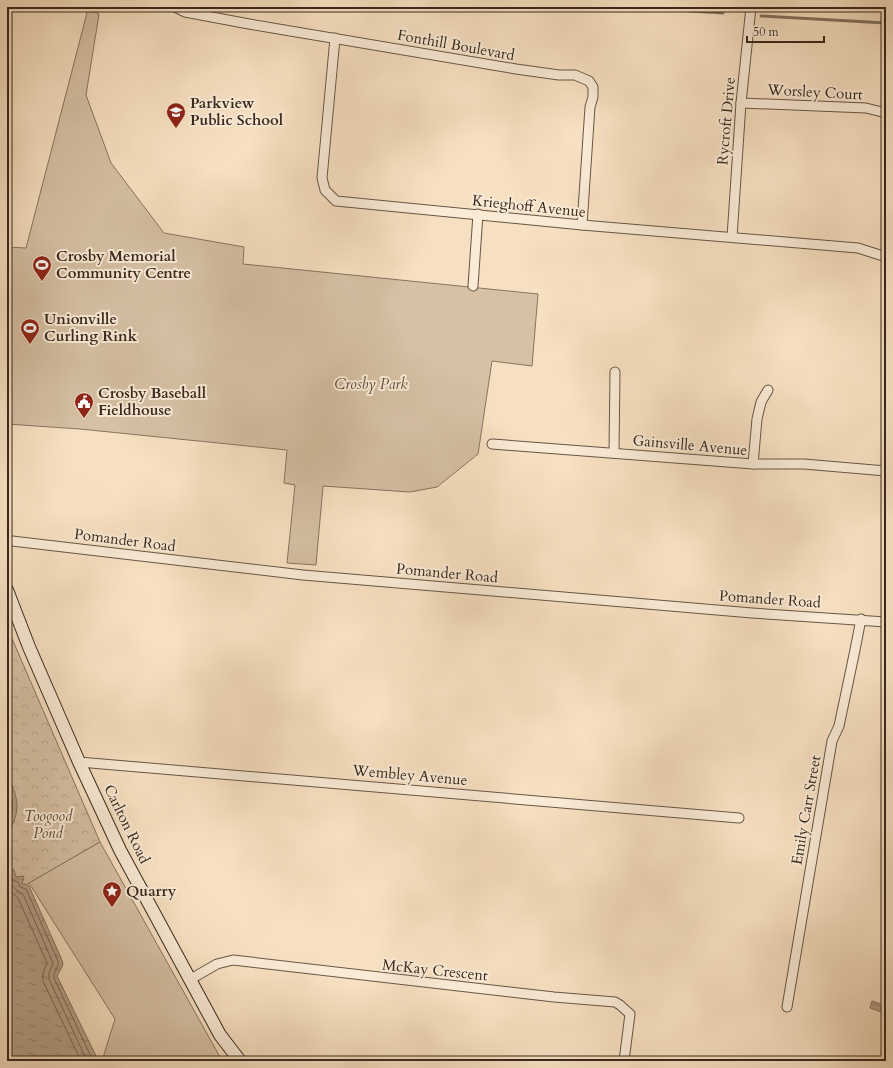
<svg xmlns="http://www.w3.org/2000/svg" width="893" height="1068" font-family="Cardo,serif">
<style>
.forest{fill:url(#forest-crowns);stroke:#867461}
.green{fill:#d6c1a5;stroke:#867461}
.water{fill:url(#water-ripples);stroke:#83715e}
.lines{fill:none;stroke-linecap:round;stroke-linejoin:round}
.shore{stroke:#766453;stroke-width:1}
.stream{stroke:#83715e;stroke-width:3}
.street-casing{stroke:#675646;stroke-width:11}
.secondary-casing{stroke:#37281d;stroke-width:14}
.street{stroke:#faebd7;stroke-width:9}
.secondary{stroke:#faebd7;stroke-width:12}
.labels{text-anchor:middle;stroke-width:4;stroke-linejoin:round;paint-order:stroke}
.street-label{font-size:15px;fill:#37281d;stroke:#faebd7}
.poi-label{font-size:15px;font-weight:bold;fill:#37281d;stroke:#faebd7;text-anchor:start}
.park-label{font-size:15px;font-style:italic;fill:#5f4e3f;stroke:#faebd7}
</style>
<defs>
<pattern id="forest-crowns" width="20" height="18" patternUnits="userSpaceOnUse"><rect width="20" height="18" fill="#d6c1a5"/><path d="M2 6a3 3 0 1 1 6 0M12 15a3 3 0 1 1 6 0" fill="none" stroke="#b8a68e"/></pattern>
<pattern id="water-ripples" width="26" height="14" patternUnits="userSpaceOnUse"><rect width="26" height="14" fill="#b6a189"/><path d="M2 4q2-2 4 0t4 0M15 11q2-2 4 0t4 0" fill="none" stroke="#95836f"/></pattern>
</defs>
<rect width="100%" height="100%" fill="#f7e0c1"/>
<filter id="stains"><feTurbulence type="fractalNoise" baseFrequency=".005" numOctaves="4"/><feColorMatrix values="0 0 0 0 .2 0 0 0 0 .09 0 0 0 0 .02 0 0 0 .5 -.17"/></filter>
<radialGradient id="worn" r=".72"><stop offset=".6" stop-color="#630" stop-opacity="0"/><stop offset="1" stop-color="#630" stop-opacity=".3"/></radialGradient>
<path class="forest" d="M 7,627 L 100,842 L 7,896 Z"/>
<g class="green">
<path d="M 88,9 L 99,14 L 86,95 L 111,163 L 164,233 L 244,247 L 243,264 L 538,294 L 532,366 L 492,361 L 478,454 L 437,487 L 410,492 L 323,486 L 316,565 L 287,563 L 295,485 L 284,483 L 287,450 L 80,429 L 7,424 L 7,247 L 26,248 Z"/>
<path d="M 100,842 L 220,1057 L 224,1061 L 102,1061 L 115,1019 L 29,883 Z"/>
</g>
<g class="water">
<path d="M 7,777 C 16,790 20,806 14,821 C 13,825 9,829 7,832 Z"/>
<path d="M 7,867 L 14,870 L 16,877 L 23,876 L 24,878 L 22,884 L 26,884 L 29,886 L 62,960 L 63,965 L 57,976 L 97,1058 L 96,1061 L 7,1061 Z"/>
<path d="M 872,1001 L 886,1006 L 884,1013 L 870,1008 Z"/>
</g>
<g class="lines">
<g class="shore">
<path d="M 7,785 C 13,798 15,812 7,825"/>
<path d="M 7,871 L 10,873 L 13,880 L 18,882 L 20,887 L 26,889 L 58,961 C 60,967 53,971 54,978 L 93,1061"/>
<path d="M 7,878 C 10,885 17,891 23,894 L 53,963 L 49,973 L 49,979 L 87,1061"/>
<path d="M 7,889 L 18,898 L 47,963 L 43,973 L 43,981 L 81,1061"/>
</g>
<g class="stream">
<path d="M 652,7 C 675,11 699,11 723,13"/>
<path d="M 761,16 L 886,23"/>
</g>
<defs>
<g id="street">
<path d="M 175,7 L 185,12 L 249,24 L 516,69 L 559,75 L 575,75 L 589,81 L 593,87 L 593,97 L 590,107 L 582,225"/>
<path d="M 335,38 L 322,178 L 325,190 L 336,201 L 582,225 L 858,248 L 886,257"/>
<path d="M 741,103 L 866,108 L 886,113"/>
<path d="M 732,237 L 741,103 L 751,7"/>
<path d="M 473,286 L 478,214"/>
<path d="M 492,444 L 753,464 L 804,464 L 886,471"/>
<path d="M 614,453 L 615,372"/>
<path d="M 753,464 L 757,419 L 761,402 L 768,390"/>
<path d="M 7,543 L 12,541 L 303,575 L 752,613 L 886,622"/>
<path d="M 79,762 L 739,818"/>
<path d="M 191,979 L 217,964 L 233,960 L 554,997 L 615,1002 L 620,1005 L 630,1014 L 624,1061"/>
<path d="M 787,1007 L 832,741 L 839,726 L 855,650 L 861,619"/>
</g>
<path id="secondary" d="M 7,590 L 29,647 L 79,762 L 120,850 L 220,1035 L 240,1061"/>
</defs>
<use href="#street" class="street-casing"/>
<use href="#secondary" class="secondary-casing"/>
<use href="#street" class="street"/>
<use href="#secondary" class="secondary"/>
</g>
<defs>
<symbol id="school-pin" viewBox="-11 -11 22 30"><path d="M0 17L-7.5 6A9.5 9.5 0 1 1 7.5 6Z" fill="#8f2418" stroke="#faebd7"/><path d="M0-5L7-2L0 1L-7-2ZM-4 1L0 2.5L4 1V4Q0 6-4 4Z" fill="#fff"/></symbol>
<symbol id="stadium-pin" viewBox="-11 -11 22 30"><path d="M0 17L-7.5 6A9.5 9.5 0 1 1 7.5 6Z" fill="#8f2418" stroke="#faebd7"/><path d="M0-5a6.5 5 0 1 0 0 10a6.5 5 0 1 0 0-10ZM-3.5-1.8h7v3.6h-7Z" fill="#fff"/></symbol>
<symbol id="civic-pin" viewBox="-11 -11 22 30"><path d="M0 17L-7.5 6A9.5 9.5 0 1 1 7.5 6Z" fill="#8f2418" stroke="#faebd7"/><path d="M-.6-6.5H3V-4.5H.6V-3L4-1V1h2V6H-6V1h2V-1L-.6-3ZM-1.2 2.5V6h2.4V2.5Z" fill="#fff"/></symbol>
<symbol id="sight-pin" viewBox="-11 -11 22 30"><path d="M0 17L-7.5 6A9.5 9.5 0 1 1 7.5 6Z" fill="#8f2418" stroke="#faebd7"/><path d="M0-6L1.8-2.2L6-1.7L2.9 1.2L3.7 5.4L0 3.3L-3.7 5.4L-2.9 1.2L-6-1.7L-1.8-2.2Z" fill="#fff"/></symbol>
</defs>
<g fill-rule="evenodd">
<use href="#school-pin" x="165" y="101" width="22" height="30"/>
<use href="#stadium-pin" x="31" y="254" width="22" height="30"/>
<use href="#stadium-pin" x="19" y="317" width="22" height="30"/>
<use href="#civic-pin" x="73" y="391" width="22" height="30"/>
<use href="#sight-pin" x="101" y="880" width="22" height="30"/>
</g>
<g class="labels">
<g class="street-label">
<text transform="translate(456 45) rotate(10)" y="5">Fonthill Boulevard</text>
<text transform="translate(815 92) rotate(3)" y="5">Worsley Court</text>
<text transform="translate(726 121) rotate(-85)" y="5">Rycroft Drive</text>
<text transform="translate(529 206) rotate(6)" y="5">Krieghoff Avenue</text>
<text transform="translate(690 445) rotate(5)" y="5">Gainsville Avenue</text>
<text transform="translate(125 540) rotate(7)" y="5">Pomander Road</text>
<text transform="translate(447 573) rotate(5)" y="5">Pomander Road</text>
<text transform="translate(770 599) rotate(4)" y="5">Pomander Road</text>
<text transform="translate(410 775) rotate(5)" y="5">Wembley Avenue</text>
<text transform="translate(806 810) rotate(-80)" y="5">Emily Carr Street</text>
<text transform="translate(127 824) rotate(64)" y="5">Carlton Road</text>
<text transform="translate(435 970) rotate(6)" y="5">McKay Crescent</text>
</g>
<g class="poi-label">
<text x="190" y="108">Parkview<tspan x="190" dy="17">Public School</tspan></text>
<text x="56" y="261">Crosby Memorial<tspan x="56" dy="17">Community Centre</tspan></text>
<text x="44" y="324">Unionville<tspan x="44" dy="17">Curling Rink</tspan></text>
<text x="98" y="398">Crosby Baseball<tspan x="98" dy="17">Fieldhouse</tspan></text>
<text x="126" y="896">Quarry</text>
</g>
<g class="park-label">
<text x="371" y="389">Crosby Park</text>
<text x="48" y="821">Toogood<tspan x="48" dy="17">Pond</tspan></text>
</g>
</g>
<rect width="893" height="1068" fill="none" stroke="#f7e0c1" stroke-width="24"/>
<rect x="8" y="8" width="877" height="1052" fill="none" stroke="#37281d" stroke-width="2"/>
<rect x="12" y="12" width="869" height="1044" fill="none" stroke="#37281d"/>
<path d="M747 36v6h77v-6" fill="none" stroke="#37281d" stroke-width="2"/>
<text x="753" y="36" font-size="12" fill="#37281d" stroke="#faebd7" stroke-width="3" paint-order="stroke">50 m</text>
<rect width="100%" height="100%" filter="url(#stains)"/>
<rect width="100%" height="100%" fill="url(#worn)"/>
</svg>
